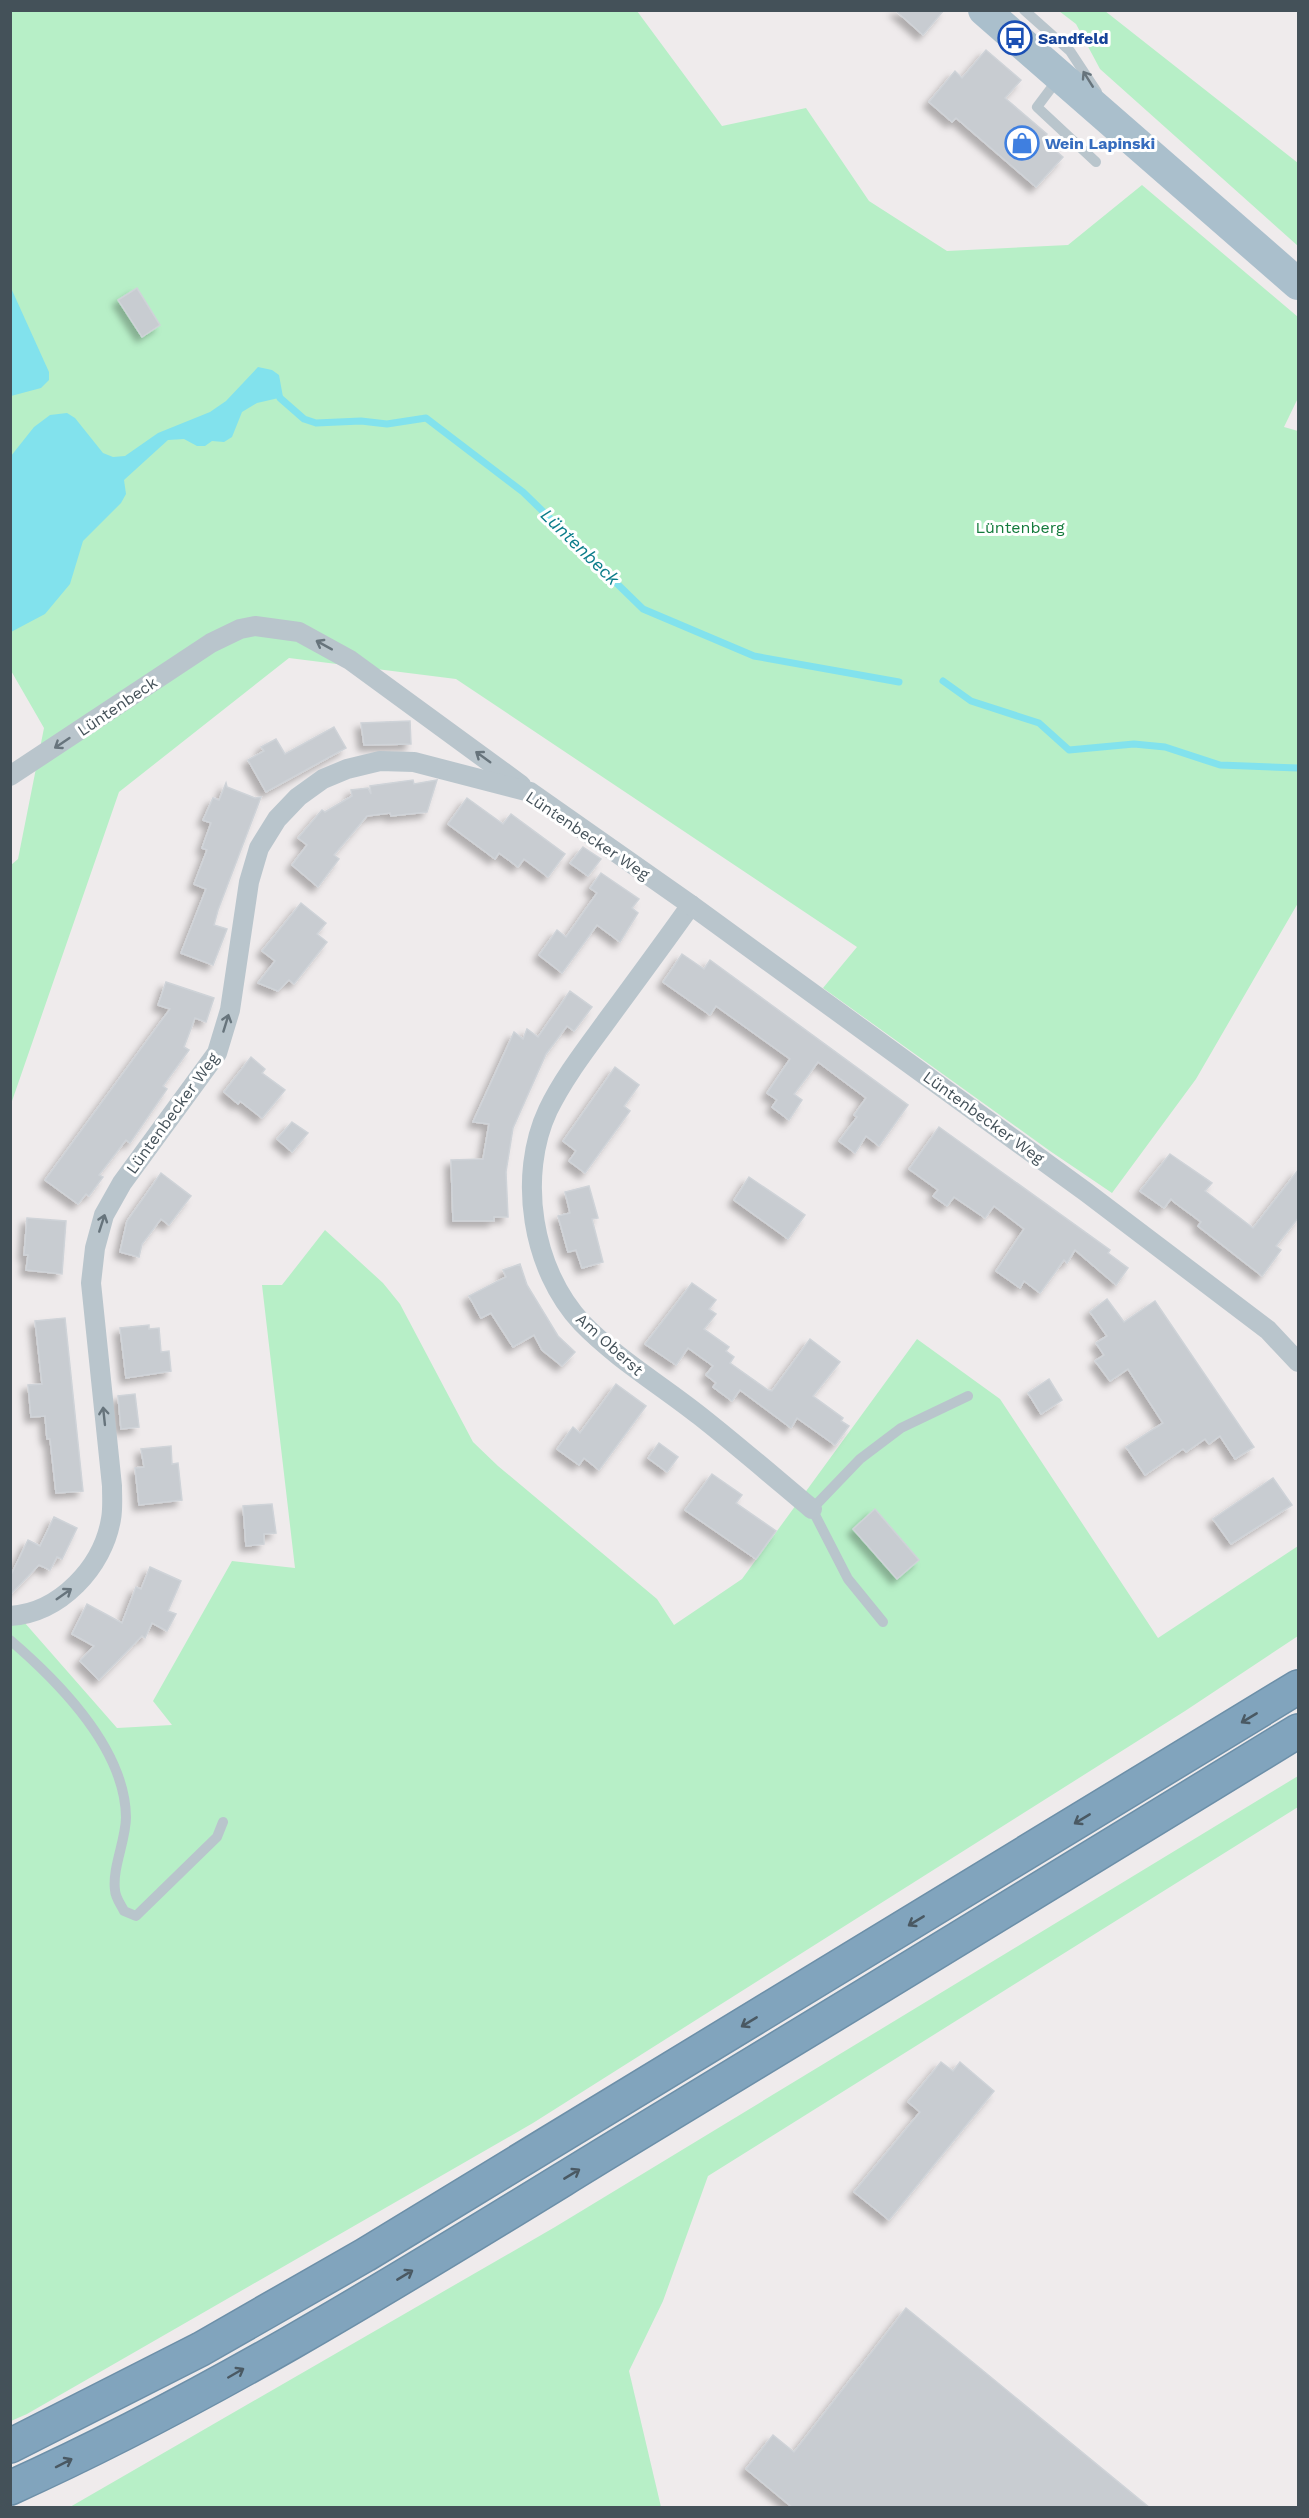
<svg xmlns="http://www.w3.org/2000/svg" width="1309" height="2518" font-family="'Work Sans',sans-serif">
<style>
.green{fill:#b7efc7}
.water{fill:#82e2ed}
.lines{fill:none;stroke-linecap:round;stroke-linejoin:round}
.stream{stroke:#82e2ed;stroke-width:7}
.building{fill:#c8ccd1;stroke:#cfd3d8;stroke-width:1.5;filter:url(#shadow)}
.highway-casing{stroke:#6c8fa8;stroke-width:36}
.lane{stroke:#b9c5cc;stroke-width:10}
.street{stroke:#b9c5cc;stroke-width:20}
.primary{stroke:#aabfcc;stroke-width:32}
.highway{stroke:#81a4bd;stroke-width:33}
.oneway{stroke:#67747c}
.oneway2{stroke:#4a5963}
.labels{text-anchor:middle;stroke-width:6;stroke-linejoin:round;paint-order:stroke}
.transit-label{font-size:16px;font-weight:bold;fill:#164399;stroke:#fff;text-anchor:start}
.shop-label{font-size:16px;font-weight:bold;fill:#366cbe;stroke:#fff;text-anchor:start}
.park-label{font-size:16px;fill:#147b3c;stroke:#fff}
.street-label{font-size:16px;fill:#445159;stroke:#fff}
.water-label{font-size:18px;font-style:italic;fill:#0a7c8a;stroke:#fff}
</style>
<defs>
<filter id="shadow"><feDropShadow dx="-5.5" dy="5.5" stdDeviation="3" flood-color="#0004"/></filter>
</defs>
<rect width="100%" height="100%" fill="#efebec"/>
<g class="green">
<path d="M 11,11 L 637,11 L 722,126 L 806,108 L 869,201 L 947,251 L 1068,245 L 1142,185 L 1298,317 L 1298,398 L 1284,427 L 1298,431 L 1298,903 L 1196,1079 L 1112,1193 L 1050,1151 L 823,988 L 857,947 L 456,679 L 289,658 L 119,792 L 11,1104 L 11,865 L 18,859 L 44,728 L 10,669 Z"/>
<path d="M 1059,11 L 1105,11 L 1298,163 L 1298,246 L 1100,69 L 1076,24 Z"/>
<path d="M 325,1230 L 383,1283 L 400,1304 L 473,1442 L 498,1466 L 657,1599 L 674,1625 L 742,1579 L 917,1339 L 1000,1399 L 1158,1638 L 1298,1546 L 1298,1636 L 1185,1711 L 533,2123 L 27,2414 L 11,2421 L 10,1606 L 117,1728 L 172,1725 L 153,1701 L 232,1561 L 295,1568 L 262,1285 L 282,1285 Z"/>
<path d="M 1298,1776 L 1298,1807 L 708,2176 L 663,2301 L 629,2371 L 661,2507 L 70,2507 L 555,2227 Z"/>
</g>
<g class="water">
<path d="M 11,288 L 49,372 L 49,380 L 41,388 L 11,396 Z"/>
<path d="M 258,367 L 272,370 L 279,375 L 283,397 L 257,403 L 242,412 L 232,437 L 224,442 L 212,441 L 205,446 L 197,446 L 184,439 L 168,440 L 124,480 L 126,494 L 121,503 L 83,541 L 70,584 L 45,614 L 11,632 L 11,456 L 34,427 L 50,415 L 67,413 L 75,418 L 103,453 L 113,457 L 125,456 L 158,433 L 210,412 L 226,401 Z"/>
</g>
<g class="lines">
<g class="stream">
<path d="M 280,398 L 304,419 L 316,423 L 361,421 L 387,424 L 426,418 L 523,492 L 643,609 L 754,656 L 899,682"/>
<path d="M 943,681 L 971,701 L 1039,723 L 1069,750 L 1134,744 L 1165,747 L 1220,765 L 1298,768"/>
</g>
</g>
<g class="building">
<path d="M 895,10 L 944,10 L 923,35 Z"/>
<path d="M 986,50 L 1021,80 L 1005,98 L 1047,134 L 1042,139 L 1063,157 L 1036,187 L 956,118 L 952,122 L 929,102 L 955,71 L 962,78 Z"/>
<path d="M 137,288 L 160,325 L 142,337 L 118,300 Z"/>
<path d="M 410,721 L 411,744 L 364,745 L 361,723 Z"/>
<path d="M 334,727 L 346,748 L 266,792 L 248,760 L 264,751 L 261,747 L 276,739 L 285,754 Z"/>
<path d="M 413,780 L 414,784 L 437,780 L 427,812 L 391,816 L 390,813 L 367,816 L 334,855 L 339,859 L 318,887 L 292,865 L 307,845 L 298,838 L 322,810 L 325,812 L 352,796 L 351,790 L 368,788 L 371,794 L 370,786 Z"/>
<path d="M 226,783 L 227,787 L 255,798 L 261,797 L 218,910 L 214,925 L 227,929 L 213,965 L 181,953 L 206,889 L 194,884 L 207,850 L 202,848 L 211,823 L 203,820 L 213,798 L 219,800 Z"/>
<path d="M 467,798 L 503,824 L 511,814 L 565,854 L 548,877 L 524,859 L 518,867 L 499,853 L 495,859 L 448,824 Z"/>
<path d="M 583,847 L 601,859 L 588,876 L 570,863 Z"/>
<path d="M 601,873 L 639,899 L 632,908 L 638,913 L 620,942 L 597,925 L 562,973 L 539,955 L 557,930 L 566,937 L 597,893 L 590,888 Z"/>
<path d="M 301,903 L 326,923 L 317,934 L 327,942 L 294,984 L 289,980 L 278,991 L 258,983 L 275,961 L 262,951 Z"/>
<path d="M 682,954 L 704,969 L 710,960 L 908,1105 L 879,1146 L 866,1136 L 855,1153 L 839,1141 L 857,1117 L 854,1115 L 866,1098 L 818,1062 L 794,1094 L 802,1100 L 789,1120 L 772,1107 L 777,1100 L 767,1093 L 790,1059 L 716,1006 L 710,1015 L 663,982 Z"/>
<path d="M 166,982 L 214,998 L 206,1022 L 195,1018 L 184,1047 L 189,1050 L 163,1086 L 167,1089 L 130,1143 L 126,1140 L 99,1175 L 103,1177 L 89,1196 L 86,1194 L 78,1204 L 45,1180 L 170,1009 L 158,1005 Z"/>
<path d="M 570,991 L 592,1007 L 574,1031 L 567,1026 L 546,1054 L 513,1128 L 506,1172 L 508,1217 L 494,1217 L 494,1221 L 453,1221 L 451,1160 L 483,1159 L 489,1124 L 473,1122 L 514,1032 L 523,1039 L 527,1029 L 538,1037 Z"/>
<path d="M 251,1057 L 265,1069 L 262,1073 L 285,1090 L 262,1118 L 240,1101 L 238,1104 L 224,1092 Z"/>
<path d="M 615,1067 L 639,1085 L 624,1106 L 630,1111 L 585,1173 L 569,1161 L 576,1151 L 563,1141 Z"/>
<path d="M 292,1122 L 308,1133 L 292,1152 L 277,1139 Z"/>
<path d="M 939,1127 L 1110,1250 L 1108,1253 L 1128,1268 L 1116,1285 L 1075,1250 L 1067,1263 L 1064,1260 L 1040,1293 L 1024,1281 L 1020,1288 L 996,1271 L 1024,1229 L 994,1206 L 985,1218 L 954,1197 L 947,1206 L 933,1196 L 938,1190 L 909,1169 Z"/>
<path d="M 1170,1154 L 1212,1183 L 1205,1191 L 1253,1228 L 1299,1169 L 1299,1217 L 1276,1246 L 1281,1250 L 1262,1276 L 1198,1226 L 1201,1222 L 1174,1202 L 1171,1199 L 1164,1208 L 1140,1191 Z"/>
<path d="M 161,1173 L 191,1196 L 169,1225 L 161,1219 L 142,1244 L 139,1257 L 120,1252 L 127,1221 Z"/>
<path d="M 749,1177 L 805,1215 L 788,1239 L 734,1200 Z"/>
<path d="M 589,1186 L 598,1218 L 592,1219 L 603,1262 L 582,1268 L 576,1250 L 568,1252 L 558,1216 L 570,1213 L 565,1192 Z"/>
<path d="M 27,1218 L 66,1221 L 62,1274 L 26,1270 L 28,1255 L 24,1255 Z"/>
<path d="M 520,1264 L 527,1285 L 558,1336 L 575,1352 L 562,1366 L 542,1350 L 534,1335 L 513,1347 L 491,1313 L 481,1318 L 469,1296 L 506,1277 L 503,1270 Z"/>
<path d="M 692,1283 L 716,1300 L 709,1309 L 716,1314 L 704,1329 L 729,1347 L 726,1351 L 734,1357 L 730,1363 L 768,1390 L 772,1391 L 810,1339 L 840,1362 L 813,1396 L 843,1418 L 841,1421 L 849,1426 L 835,1445 L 797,1418 L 791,1428 L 740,1390 L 732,1401 L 713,1387 L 716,1383 L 706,1375 L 713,1366 L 688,1348 L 676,1365 L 645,1344 Z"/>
<path d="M 1107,1299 L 1124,1322 L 1155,1301 L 1254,1447 L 1235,1459 L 1220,1436 L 1209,1444 L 1205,1439 L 1186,1452 L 1183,1449 L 1145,1475 L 1126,1447 L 1163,1423 L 1128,1369 L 1110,1381 L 1095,1361 L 1104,1355 L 1096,1343 L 1107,1336 L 1090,1312 Z"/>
<path d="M 65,1318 L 83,1491 L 56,1493 L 50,1439 L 47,1439 L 45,1416 L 31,1417 L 28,1385 L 42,1384 L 35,1321 Z"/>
<path d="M 149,1325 L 149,1329 L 159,1328 L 161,1352 L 169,1351 L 171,1371 L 126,1378 L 120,1328 Z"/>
<path d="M 1049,1379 L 1062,1400 L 1041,1414 L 1028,1393 Z"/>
<path d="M 616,1384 L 646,1406 L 599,1470 L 584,1458 L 579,1465 L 557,1449 L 573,1427 L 580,1433 Z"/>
<path d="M 135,1394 L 139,1427 L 121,1429 L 118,1396 Z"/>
<path d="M 659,1443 L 678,1457 L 667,1472 L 648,1458 Z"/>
<path d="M 171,1446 L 172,1464 L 178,1463 L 182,1500 L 139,1505 L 135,1468 L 144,1467 L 141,1449 Z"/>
<path d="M 712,1474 L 742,1495 L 736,1503 L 776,1531 L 756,1559 L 685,1510 Z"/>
<path d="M 1273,1478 L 1292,1505 L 1231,1544 L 1213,1519 Z"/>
<path d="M 272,1504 L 276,1533 L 264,1534 L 264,1544 L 246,1546 L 243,1506 Z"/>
<path d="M 875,1509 L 919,1560 L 897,1579 L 853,1529 Z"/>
<path d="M 54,1517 L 77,1528 L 62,1559 L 57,1557 L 50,1570 L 39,1565 L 10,1595 L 10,1577 L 28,1540 L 40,1546 Z"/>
<path d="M 150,1567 L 181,1581 L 168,1611 L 176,1614 L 167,1631 L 152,1623 L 145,1638 L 142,1636 L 99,1680 L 80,1661 L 94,1646 L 72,1634 L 87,1604 L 122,1623 L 136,1587 L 141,1589 Z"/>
<path d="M 941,2062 L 953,2071 L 960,2062 L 994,2091 L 889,2220 L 854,2192 L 920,2112 L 908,2102 Z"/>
<path d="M 906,2308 L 970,2360 L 1150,2508 L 793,2508 L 746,2469 L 773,2435 L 794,2452 Z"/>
</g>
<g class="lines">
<defs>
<g id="highway">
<path d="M 10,2446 L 201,2349 L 365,2255 L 1298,1687"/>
<path d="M 10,2488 C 218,2394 412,2272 606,2153 C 837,2013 1068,1872 1298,1731"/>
</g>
</defs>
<use href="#highway" class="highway-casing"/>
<g class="lane">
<path d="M 1024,10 L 1070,51 L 1097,92"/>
<path d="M 1058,79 L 1037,107 L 1096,162"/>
<path d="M 883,1622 L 848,1579 L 812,1509 L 860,1459 L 901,1428 L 968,1396"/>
<path d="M 10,1640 C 59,1682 125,1749 126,1817 C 126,1840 112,1868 115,1890 C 115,1897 121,1905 124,1911 L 136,1916 L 217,1837 L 223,1822"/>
</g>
<g class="street">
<path d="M 10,776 L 211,643 L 240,629 L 255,626 L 299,632 L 350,660 L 521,785"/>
<path d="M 691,905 C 664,943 636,981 608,1019 C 587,1048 564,1077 548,1110 C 517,1176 532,1270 582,1323 C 617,1359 661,1385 700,1416 C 738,1446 775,1478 812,1509"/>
<path d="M 10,1616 C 60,1613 103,1567 111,1519 C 113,1509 112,1497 112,1486 L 91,1283 L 95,1248 L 104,1215 L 122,1183 L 217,1053 L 230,1010 L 249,882 L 259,848 L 277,819 L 298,797 L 323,779 L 347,769 L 380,761 L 414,762 L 530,792 L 691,905 L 1086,1192 L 1268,1330 L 1298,1362"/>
</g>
<path class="primary" d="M 984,10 L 1298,284"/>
<use href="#highway" class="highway"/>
</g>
<defs><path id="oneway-shaft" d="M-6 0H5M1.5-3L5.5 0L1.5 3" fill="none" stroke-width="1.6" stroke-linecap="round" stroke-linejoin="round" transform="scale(1.5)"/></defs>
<g class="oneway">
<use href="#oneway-shaft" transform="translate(1088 79) rotate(-122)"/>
<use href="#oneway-shaft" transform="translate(324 645) rotate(-151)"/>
<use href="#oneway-shaft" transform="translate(62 743) rotate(146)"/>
<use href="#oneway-shaft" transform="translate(483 757) rotate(-144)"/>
<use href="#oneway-shaft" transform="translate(226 1023) rotate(-73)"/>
<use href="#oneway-shaft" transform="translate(102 1223) rotate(-72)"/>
<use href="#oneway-shaft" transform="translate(104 1416) rotate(-96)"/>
<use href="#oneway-shaft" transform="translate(64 1594) rotate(-35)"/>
</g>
<g class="oneway2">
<use href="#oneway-shaft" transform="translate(1249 1718) rotate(149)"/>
<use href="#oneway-shaft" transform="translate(1082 1819) rotate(149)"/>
<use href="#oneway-shaft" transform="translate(916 1921) rotate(149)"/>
<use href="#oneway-shaft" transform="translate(749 2022) rotate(149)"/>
<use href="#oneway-shaft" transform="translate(572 2174) rotate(-31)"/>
<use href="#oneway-shaft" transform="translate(405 2275) rotate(-31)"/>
<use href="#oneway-shaft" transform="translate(236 2373) rotate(-30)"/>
<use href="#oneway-shaft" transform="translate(64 2463) rotate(-27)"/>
</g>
<defs>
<symbol id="bus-ring" viewBox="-11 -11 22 22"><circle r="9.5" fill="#fff" stroke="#1a4fb4" stroke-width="1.5"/><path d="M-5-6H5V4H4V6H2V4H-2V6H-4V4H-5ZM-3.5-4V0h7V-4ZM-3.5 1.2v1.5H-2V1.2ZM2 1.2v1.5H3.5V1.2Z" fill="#1a4fb4"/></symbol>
<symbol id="shop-ring" viewBox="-11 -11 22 22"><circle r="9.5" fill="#fff" stroke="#3f7fe0" stroke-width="1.5"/><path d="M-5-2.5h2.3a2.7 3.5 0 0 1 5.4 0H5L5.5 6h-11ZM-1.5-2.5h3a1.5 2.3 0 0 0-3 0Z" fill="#3f7fe0"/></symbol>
</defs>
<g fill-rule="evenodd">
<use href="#bus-ring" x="996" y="19" width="38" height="38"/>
<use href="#shop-ring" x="1003" y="124" width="38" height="38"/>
</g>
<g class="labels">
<g class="transit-label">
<text x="1038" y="44">Sandfeld</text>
</g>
<g class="shop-label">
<text x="1045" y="149">Wein Lapinski</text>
</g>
<g class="park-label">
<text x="1020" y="533">Lüntenberg</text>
</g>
<g class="street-label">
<text transform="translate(117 706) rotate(-34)" y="6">Lüntenbeck</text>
<text transform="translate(588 835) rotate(34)" y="6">Lüntenbecker Weg</text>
<text transform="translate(172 1113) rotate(-54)" y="6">Lüntenbecker Weg</text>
<text transform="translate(984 1117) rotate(36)" y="6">Lüntenbecker Weg</text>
<text transform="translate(610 1344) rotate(42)" y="6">Am Oberst</text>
</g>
<g class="water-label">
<text transform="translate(580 547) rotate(44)" y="6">Lüntenbeck</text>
</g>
</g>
<rect width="1309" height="2518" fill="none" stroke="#445159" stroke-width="24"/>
</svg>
